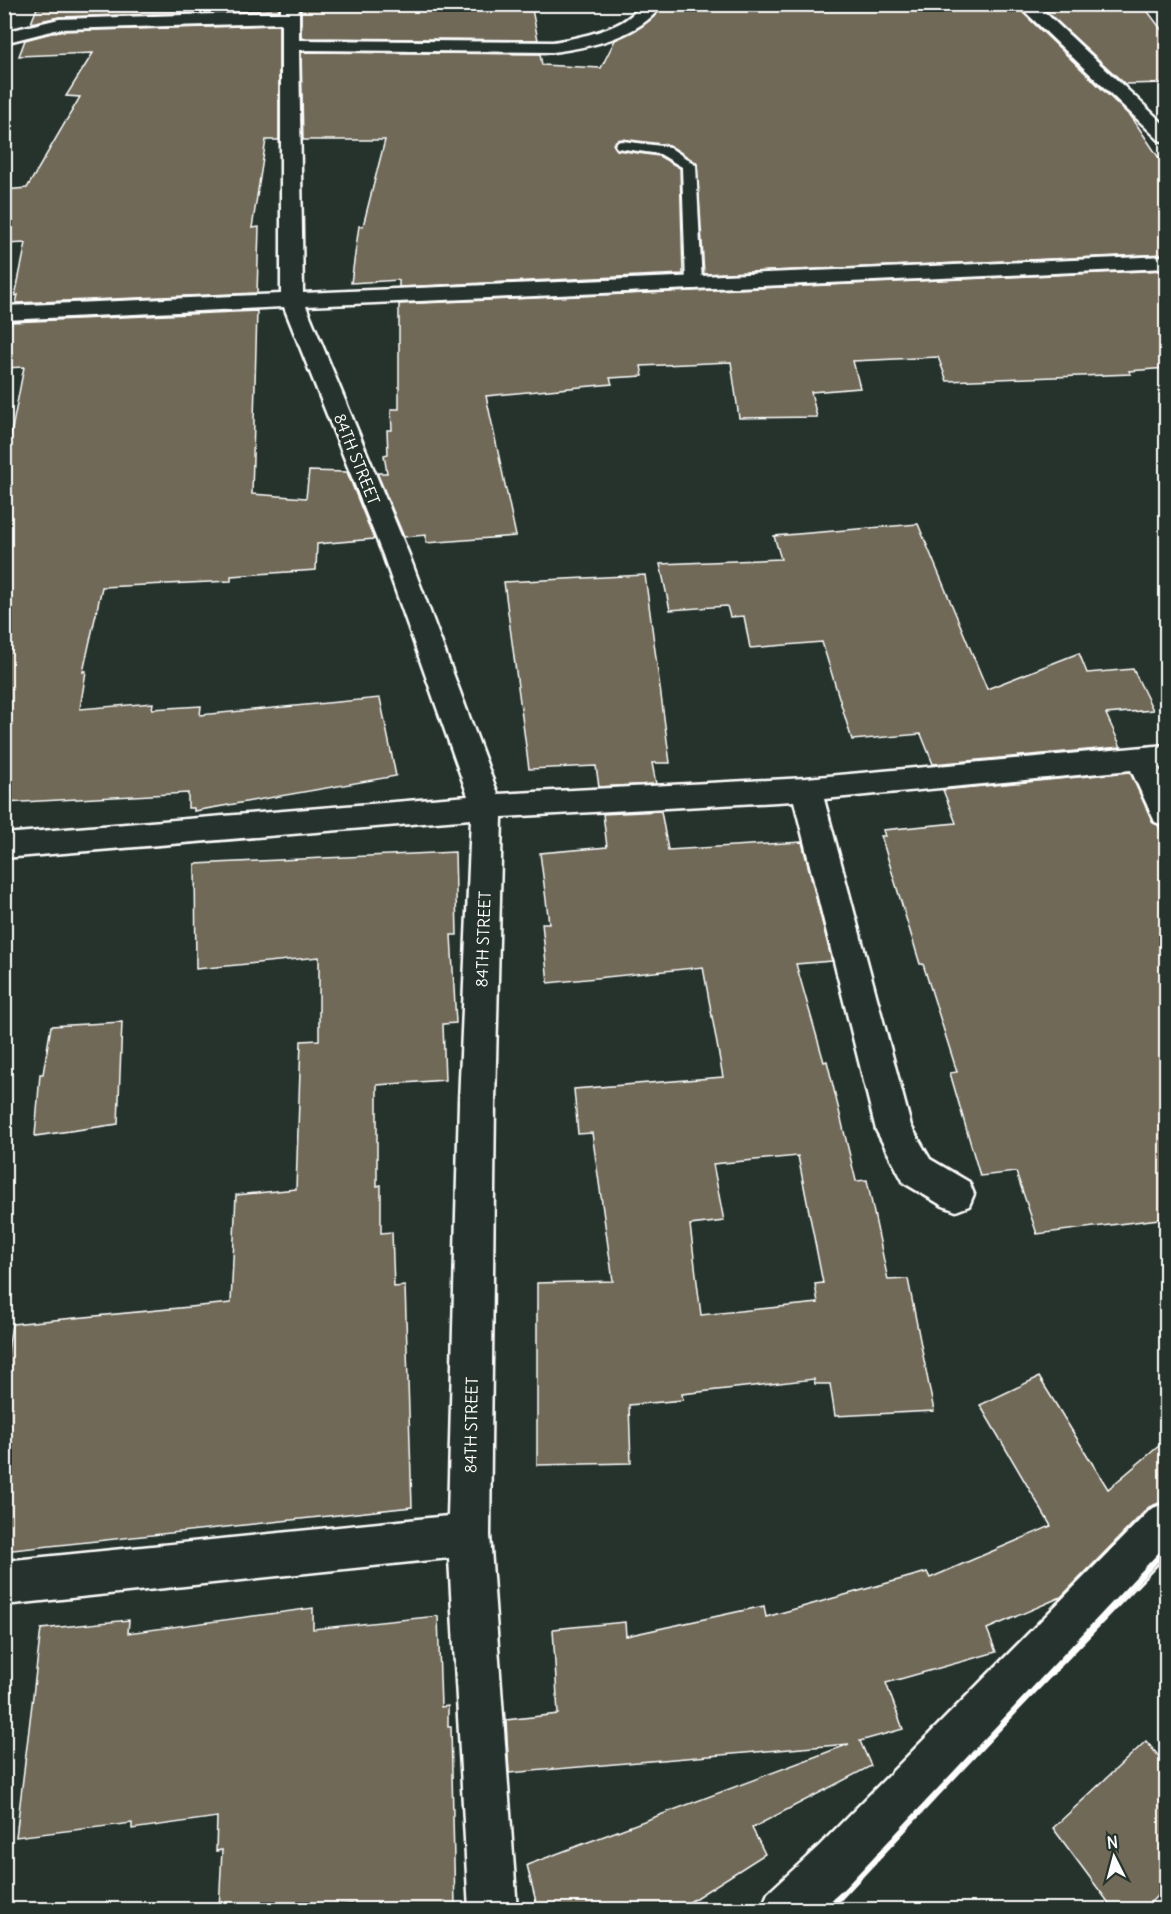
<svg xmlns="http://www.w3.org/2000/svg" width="1171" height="1914" font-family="Delius,sans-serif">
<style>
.building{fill:#706958;stroke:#fff;stroke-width:1.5;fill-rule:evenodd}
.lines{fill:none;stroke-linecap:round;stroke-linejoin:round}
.lane-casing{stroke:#fff;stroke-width:4}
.street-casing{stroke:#fff;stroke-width:5}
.lane{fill:#26332d;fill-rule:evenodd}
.street{fill:#26332d;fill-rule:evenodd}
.rail{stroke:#fff;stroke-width:6}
.labels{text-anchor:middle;stroke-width:6;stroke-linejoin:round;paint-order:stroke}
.street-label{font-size:16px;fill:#fff;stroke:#26332d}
</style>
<rect width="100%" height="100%" fill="#26332d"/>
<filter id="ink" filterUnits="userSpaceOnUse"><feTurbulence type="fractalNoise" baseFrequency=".0167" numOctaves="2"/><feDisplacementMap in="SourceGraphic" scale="12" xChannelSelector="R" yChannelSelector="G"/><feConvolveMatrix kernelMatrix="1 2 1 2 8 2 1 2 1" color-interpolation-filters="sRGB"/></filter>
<g filter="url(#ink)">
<g class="building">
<path d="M 81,4 L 279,4 L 279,10 L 59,17 L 31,23 L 37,8 L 80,6 Z"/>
<path d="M 301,4 L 531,4 L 538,40 L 301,38 Z"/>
<path d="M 665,4 L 1005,4 L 1010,10 L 1020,10 L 1133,119 L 1167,170 L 1167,254 L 704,274 L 697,163 L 669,145 L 622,139 L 617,140 L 613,144 L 617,150 L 659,156 L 680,168 L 683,274 L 399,287 L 399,280 L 351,283 L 359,226 L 363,226 L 385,140 L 303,140 L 301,52 L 540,54 L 542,65 L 601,68 L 615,40 L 642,26 Z"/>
<path d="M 1143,5 L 1167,37 L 1167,83 L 1125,84 L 1044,9 Z"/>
<path d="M 279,25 L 279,140 L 266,140 L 252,228 L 259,227 L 257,293 L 16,303 L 18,295 L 15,296 L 26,243 L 4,244 L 4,190 L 27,188 L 80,97 L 66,96 L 93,53 L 19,56 L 25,40 L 59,31 Z"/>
<path d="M 1167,270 L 1167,368 L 1129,371 L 1131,374 L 947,381 L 938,357 L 853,361 L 860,388 L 811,392 L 817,417 L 739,418 L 731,362 L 641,366 L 643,376 L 610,378 L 612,384 L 486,396 L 516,536 L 426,543 L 426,535 L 404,537 L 377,473 L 387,473 L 384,455 L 388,454 L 387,430 L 392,430 L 391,409 L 399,409 L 399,304 Z"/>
<path d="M 257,311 L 252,494 L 306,498 L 309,471 L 347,472 L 374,539 L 317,544 L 316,570 L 231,576 L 231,581 L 102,587 L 83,672 L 86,671 L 80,709 L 153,703 L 152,709 L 201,706 L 200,715 L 380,698 L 396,776 L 194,811 L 194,808 L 188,808 L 188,793 L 4,803 L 4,471 L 24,367 L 4,368 L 4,349 L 11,322 Z"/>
<path d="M 918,524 L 987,689 L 1079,653 L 1087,673 L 1133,669 L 1153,710 L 1106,714 L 1121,747 L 933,764 L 921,734 L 852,740 L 822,642 L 750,648 L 744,616 L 730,617 L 727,606 L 670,610 L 660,564 L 781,559 L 774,536 Z"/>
<path d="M 645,575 L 670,763 L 652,763 L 656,784 L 599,787 L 596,766 L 529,769 L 504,582 Z"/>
<path d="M 1130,772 L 1153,823 L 1158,825 L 1167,845 L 1167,1218 L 1037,1234 L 1016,1172 L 980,1176 L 950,1073 L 957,1072 L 923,964 L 920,964 L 881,836 L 885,836 L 883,830 L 956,823 L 943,790 Z"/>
<path d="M 661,811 L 668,850 L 802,842 L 832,961 L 796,964 L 824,1062 L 827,1061 L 856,1181 L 867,1180 L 888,1280 L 908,1279 L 934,1411 L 835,1416 L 830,1384 L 815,1384 L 814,1379 L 682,1394 L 683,1400 L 629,1405 L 631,1463 L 537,1465 L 537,1283 L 613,1281 L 592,1133 L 578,1134 L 574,1089 L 723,1077 L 703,967 L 548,983 L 542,923 L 549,923 L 540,853 L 607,847 L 603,814 ZM 798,1156 L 823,1283 L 815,1284 L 818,1303 L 701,1315 L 690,1225 L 724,1221 L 713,1164 Z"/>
<path d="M 455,852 L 457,935 L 451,935 L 456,1023 L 443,1024 L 445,1080 L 377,1085 L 377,1186 L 381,1185 L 381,1233 L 392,1232 L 394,1287 L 405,1286 L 412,1507 L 4,1551 L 4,1377 L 12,1324 L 231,1303 L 236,1195 L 296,1189 L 301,1041 L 319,1040 L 319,957 L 196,969 L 195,864 Z"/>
<path d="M 122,1022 L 118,1124 L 35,1136 L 40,1074 L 43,1074 L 51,1026 Z"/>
<path d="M 1039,1377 L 1108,1489 L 1167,1439 L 1167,1499 L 1164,1501 L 1149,1507 L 1061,1597 L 987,1629 L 996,1652 L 886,1683 L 903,1729 L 860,1741 L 871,1766 L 752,1828 L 765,1854 L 677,1910 L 538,1910 L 527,1865 L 849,1744 L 509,1773 L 506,1720 L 558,1714 L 553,1629 L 625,1622 L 626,1636 L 764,1606 L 766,1617 L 927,1572 L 930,1578 L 1051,1526 L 980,1405 Z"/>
<path d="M 313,1608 L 313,1629 L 438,1616 L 441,1707 L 448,1706 L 448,1727 L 451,1727 L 455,1906 L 428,1910 L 352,1910 L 352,1904 L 268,1910 L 219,1910 L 222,1850 L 216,1851 L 217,1817 L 132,1829 L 132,1823 L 16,1837 L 41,1629 L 129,1620 L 128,1633 Z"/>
<path d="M 1146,1741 L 1167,1766 L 1167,1886 L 1143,1910 L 1114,1910 L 1053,1828 Z"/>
</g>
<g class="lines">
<defs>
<path id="lane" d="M 622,141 L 669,147 L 696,165 L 702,284 L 700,287 L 694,289 L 686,284 L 682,167 L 660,154 L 617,148 L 615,145 L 617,142 Z"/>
<g id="street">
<path d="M 281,4 L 299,4 L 299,40 L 553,42 C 572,39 605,32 622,22 C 643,9 634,4 663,4 C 639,37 591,47 553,52 L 299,50 L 303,293 L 1166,256 L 1166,268 L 306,306 L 409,555 L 498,794 L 806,778 L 1166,745 L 1166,767 L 1159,768 L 1166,783 L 1166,826 L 1155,822 L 1131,770 L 824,799 L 911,1126 L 930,1159 L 969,1182 L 974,1194 L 969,1206 L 956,1211 L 943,1206 L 904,1183 L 876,1130 L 794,801 L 502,817 L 495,1102 L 490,1535 L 517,1910 L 469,1910 L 449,1558 L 4,1605 L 4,1561 L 448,1516 L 459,1102 L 471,819 L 4,858 L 4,834 L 468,796 L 383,555 L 284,307 L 4,320 L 4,306 L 281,294 L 281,23 L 59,29 L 4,43 L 4,32 L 59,19 L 281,12 Z"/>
<path d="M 1017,4 L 1036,4 L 1166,126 L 1166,142 L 1159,140 Z"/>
<path d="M 1166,1503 L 1166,1554 L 852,1881 L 821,1910 L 761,1910 L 768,1893 L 818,1847 L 1151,1509 Z"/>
</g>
</defs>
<use href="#lane" class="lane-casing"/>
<use href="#street" class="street-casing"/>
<use href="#lane" class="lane"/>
<use href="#street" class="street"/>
<path class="rail" d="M 828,1910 L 1166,1549"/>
</g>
</g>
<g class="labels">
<g class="street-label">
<text transform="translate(357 459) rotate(68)" y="6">84TH STREET</text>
<text transform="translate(483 939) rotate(-88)" y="6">84TH STREET</text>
<text transform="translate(471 1425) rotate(-89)" y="6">84TH STREET</text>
</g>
</g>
<rect width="1171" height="1914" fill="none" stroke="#26332d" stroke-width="24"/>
<rect x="12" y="12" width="1147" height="1890" fill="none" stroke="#fff" stroke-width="2" filter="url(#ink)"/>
<g transform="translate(1114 1857) rotate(354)" stroke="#26332d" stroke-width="4.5" paint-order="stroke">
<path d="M0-4.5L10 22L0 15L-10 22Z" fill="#ffffff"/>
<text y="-9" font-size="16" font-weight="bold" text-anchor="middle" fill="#ffffff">N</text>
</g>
</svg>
